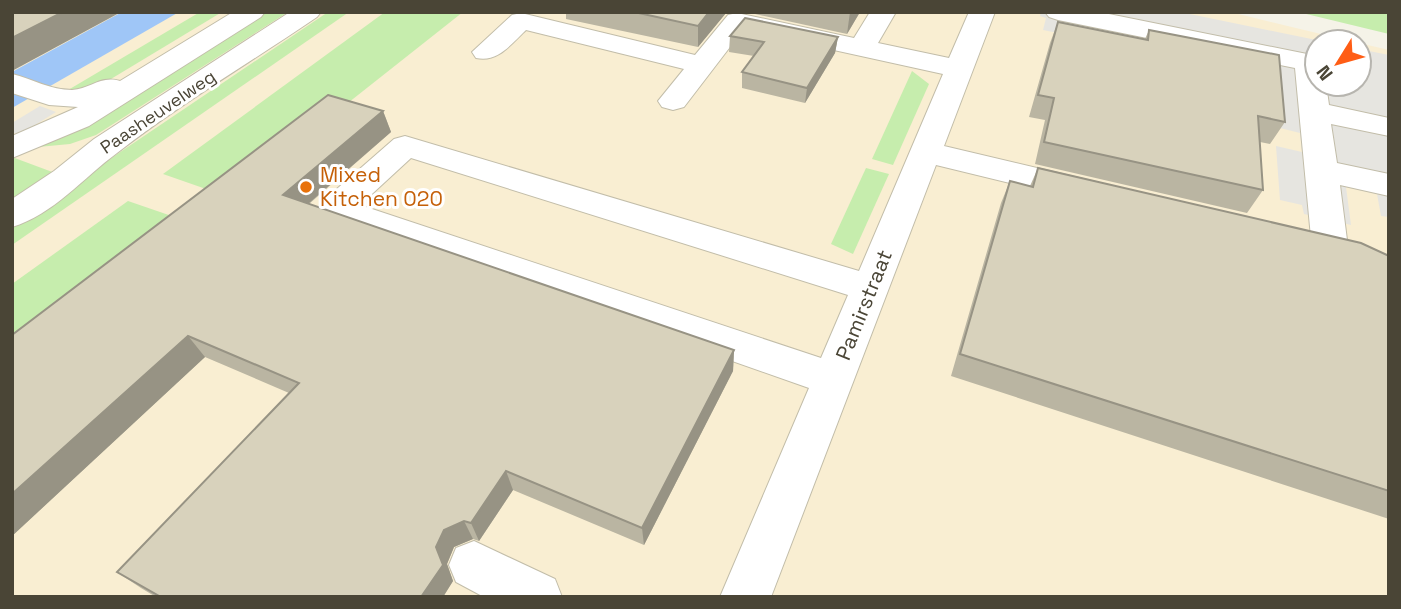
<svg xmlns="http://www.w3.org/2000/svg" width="1401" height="609" font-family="'Space Grotesk',sans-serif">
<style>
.commercial{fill:#f9eed2}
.green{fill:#c6edad}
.parking{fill:#e6e5e0}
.water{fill:#9fc6f7}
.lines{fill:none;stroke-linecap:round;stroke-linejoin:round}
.minor-casing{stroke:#c2bda9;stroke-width:2}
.minor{fill:#fff;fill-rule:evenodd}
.wall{fill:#bab5a2}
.shaded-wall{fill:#979384}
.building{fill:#d8d2bc;stroke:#979384;stroke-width:2}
.food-dot{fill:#e8710a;stroke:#fff;stroke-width:2.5}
.labels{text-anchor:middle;stroke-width:6;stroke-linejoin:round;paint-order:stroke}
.far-street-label{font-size:18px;fill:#4a4536;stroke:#fff}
.food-label{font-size:21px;fill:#c56008;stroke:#fff;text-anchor:start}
.street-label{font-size:21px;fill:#4a4536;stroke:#fff}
</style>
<rect width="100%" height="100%" fill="#f5f3e8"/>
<path class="commercial" d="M 12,12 L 1230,12 L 1354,42 L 1317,42 L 1317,84 L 1359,84 L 1359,43 L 1389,50 L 1389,597 L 12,597 Z"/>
<g class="green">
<path d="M 200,12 L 222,12 L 96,88 L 63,93 Z"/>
<path d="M 262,12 L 288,12 L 96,135 L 70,144 L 38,147 Z"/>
<path d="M 328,12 L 349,12 L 12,245 L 12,225 Z"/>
<path d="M 385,12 L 463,12 L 229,197 L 163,174 Z"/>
<path d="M 1298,12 L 1389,12 L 1389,34 Z"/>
<path d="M 912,71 L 929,84 L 893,165 L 872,159 Z"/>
<path d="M 12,157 L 55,173 L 12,205 Z"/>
<path d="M 866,168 L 889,174 L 853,254 L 831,244 Z"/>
<path d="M 128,201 L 195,224 L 12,359 L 12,284 Z"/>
</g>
<g class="parking">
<path d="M 1041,12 L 1180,12 L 1326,42 L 1317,42 L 1317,84 L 1359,84 L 1359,49 L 1389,55 L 1389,217 L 1381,216 L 1377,194 L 1346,187 L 1351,225 L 1304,214 L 1302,205 L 1280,200 L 1276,146 L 1302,152 L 1300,133 L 1280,128 L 1275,77 L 1043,30 L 1046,18 L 1040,16 Z"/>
<path d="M 40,106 L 56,112 L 19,135 L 12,132 L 12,123 Z"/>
</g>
<path class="water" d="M 122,12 L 179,12 L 12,108 L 12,72 Z"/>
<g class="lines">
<defs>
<g id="minor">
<path d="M 233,12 L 265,12 L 261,17 L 89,126 L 12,158 L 12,136 L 78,107 L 49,105 L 12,93 L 12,74 C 32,79 51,90 72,90 C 90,89 101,75 120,81 Z"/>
<path d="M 290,12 L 321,12 L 317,17 C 251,62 180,104 117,153 C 84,177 53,215 12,227 L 12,199 L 54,171 L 94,139 Z"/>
<path d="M 870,12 L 896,12 L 878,43 L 949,58 L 969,12 L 995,12 L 944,146 L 1096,182 L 1101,190 L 1096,198 L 1084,201 L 936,165 L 771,597 L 720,597 L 809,388 L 323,217 L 318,209 L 323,201 L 394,139 L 405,136 L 859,271 L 943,74 L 743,30 L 684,107 L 673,110 L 662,107 L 658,101 L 684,69 L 526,30 C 511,44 498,63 476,58 L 472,52 L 512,15 L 521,13 L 695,55 L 728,15 L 737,13 L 854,38 ZM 411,158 L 848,295 L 821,358 L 360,205 Z"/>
<path d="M 1045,12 L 1099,12 L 1317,56 L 1317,84 L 1326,84 L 1329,105 L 1389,118 L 1389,136 L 1331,124 L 1337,163 L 1389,174 L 1389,196 L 1340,185 L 1348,248 L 1343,257 L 1330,261 L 1317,257 L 1312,248 L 1295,68 L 1058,20 L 1049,17 Z"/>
<path d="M 474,541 L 555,579 L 562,597 L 484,597 L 456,582 L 449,565 L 456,548 Z"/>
</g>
</defs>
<use href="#minor" class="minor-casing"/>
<use href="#minor" class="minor"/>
</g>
<g class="wall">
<path d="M 566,12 L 730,12 L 726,13 L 698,47 L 566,19 Z"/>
<path d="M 746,12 L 860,12 L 847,34 Z"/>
<path d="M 1058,22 L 1145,39 L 1149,30 L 1285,122 L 1270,144 L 1260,142 L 1263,190 L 1247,213 L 1035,164 L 1045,120 L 1029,117 L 1050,43 Z"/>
<path d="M 730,36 L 838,37 L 835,53 L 805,103 L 742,88 L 742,72 L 754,56 L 729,52 Z"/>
<path d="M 383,111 L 391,132 L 309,204 L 734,350 L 733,371 L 644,545 L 513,490 L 479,541 L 473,539 L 454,547 L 447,564 L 453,581 L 443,597 L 156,597 L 141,588 L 117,572 L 289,393 L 205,357 L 12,536 L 12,335 Z"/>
<path d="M 1038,168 L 1389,256 L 1389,519 L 951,376 L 1001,203 L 1010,181 L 1030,186 Z"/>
</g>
<g class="shaded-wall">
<path d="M 63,12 L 121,12 L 12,71 L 12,38 Z"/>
<path d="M 709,12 L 730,12 L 726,13 L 698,47 L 698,26 Z"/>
<path d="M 850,12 L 860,12 L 847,34 Z"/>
<path d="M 838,37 L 835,53 L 805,103 L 807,88 Z"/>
<path d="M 383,111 L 391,132 L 294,216 L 283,195 Z"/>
<path d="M 188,336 L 205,357 L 12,536 L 12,494 Z"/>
<path d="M 734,350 L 733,371 L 644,545 L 642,528 Z"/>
<path d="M 506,471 L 513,490 L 479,541 L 471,523 Z"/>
<path d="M 464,521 L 473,539 L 454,547 L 447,564 L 453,581 L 443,597 L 421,597 L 436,547 L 444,530 Z"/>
</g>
<g class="building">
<path d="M 12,12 L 63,12 L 12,38 Z"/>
<path d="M 634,12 L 709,12 L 698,26 Z"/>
<path d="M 745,18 L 838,37 L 807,88 L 742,72 L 764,42 L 730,36 Z"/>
<path d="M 1058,22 L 1148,40 L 1149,30 L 1279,55 L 1285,122 L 1258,116 L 1263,190 L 1044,142 L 1054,98 L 1038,95 Z"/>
<path d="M 328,95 L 383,111 L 283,195 L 734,350 L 642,528 L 506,471 L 471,523 L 464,521 L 444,530 L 436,547 L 443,565 L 421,597 L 161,597 L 117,572 L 299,383 L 188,336 L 12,494 L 12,335 Z"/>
<path d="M 1038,168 L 1361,243 L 1389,256 L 1389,491 L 960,354 L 1010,181 L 1033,187 Z"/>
</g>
<circle class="food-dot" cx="306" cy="187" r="7"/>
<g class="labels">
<g class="far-street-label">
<text transform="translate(158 112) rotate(-34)" y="6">Paasheuvelweg</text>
</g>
<g class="food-label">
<text x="320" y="182">Mixed<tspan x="320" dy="24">Kitchen 020</tspan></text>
</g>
<g class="street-label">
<text transform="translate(864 305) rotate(-68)" y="7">Pamirstraat</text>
</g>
</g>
<rect width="1401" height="609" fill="none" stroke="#4a4536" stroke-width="28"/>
<g transform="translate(1338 63) rotate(233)"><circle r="33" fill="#ffffff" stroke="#b7b5af" stroke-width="2"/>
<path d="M0-5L12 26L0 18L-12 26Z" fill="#ff5d15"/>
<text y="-10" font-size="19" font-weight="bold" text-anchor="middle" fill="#4a4536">N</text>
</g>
</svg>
